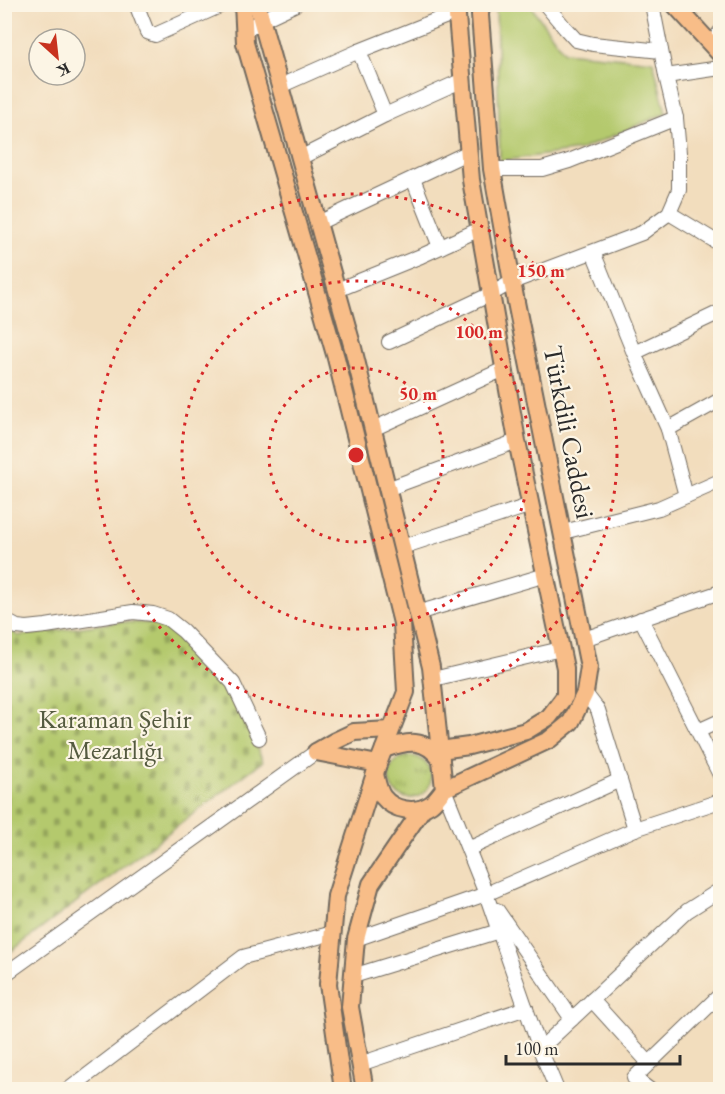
<svg xmlns="http://www.w3.org/2000/svg" width="725" height="1094" font-family="'EB Garamond',serif">
<style>
.grass{fill:url(#grass-tufts);stroke:#707a4c;stroke-width:1.5}
.cemetery{fill:url(#cemetery-stones);stroke:#707a4c;stroke-width:1.5}
.park{fill:#b4c96d;stroke:#707a4c;stroke-width:1.5}
.lines{fill:none;stroke-linecap:round;stroke-linejoin:round}
.minor-casing{stroke:#71695e;stroke-width:16}
.major-casing{stroke:#71695e;stroke-width:20}
.minor{stroke:#fff;stroke-width:14}
.major{stroke:#f8bd88;stroke-width:16}
.ring{fill:none;stroke:#d62828;stroke-width:3;stroke-dasharray:3 6}
.labels{text-anchor:middle;stroke-width:4.5;stroke-linejoin:round;paint-order:stroke}
.street-label{font-size:27px;fill:#2b2b2b;stroke:#fcf5e5}
.park-label{font-size:27px;fill:#545a3f;stroke:#fcf5e5}
.centre{fill:#d62828;stroke:#fcf5e5;stroke-width:3}
.ring-label{font-size:18px;text-anchor:middle;font-weight:bold;fill:#d62828;stroke:#fcf5e5;stroke-width:4.5;stroke-linejoin:round;paint-order:stroke}
</style>
<defs>
<pattern id="grass-tufts" width="24" height="20" patternUnits="userSpaceOnUse" patternTransform="scale(1.5)"><rect width="24" height="20" fill="#b4c96d"/><path d="M3 7l-1-3M5 7V3M7 7l1-3M15 17l-1-3M17 17v-4M19 17l1-3" fill="none" stroke="#93a35a"/></pattern>
<pattern id="cemetery-stones" width="16" height="16" patternUnits="userSpaceOnUse" patternTransform="scale(1.5)"><rect width="16" height="16" fill="#b4c96d"/><path d="M2 7V4a2 2 0 0 1 4 0v3zM10 15v-3a2 2 0 0 1 4 0v3z" fill="#93a35a"/></pattern>
</defs>
<rect width="100%" height="100%" fill="#fcf5e5"/>
<filter id="ink" filterUnits="userSpaceOnUse"><feTurbulence type="fractalNoise" baseFrequency=".0167" numOctaves="2"/><feDisplacementMap in="SourceGraphic" scale="12" xChannelSelector="R" yChannelSelector="G"/><feConvolveMatrix kernelMatrix="1 2 1 2 8 2 1 2 1" color-interpolation-filters="sRGB"/></filter>
<filter id="wash" filterUnits="userSpaceOnUse"><feTurbulence type="fractalNoise" baseFrequency=".008" numOctaves="4" result="noise"/><feDisplacementMap in="SourceGraphic" scale="24" xChannelSelector="R" yChannelSelector="G"/><feGaussianBlur stdDeviation="1.35" result="paint"/><feColorMatrix in="noise" values="0 0 0 0 0 0 0 0 0 0 0 0 0 0 0 0 0 1.4 0 .05"/><feComposite in="paint" operator="in"/></filter>
<g filter="url(#wash)">
<rect width="100%" height="100%" fill="#f2ddbd"/>
<circle class="grass" cx="410" cy="777" r="21"/>
<path class="cemetery" d="M 118,622 L 172,624 L 232,695 L 263,761 L 5,956 L 5,626 L 18,636 Z"/>
<path class="park" d="M 496,5 L 530,5 L 564,52 L 653,61 L 666,113 L 580,150 L 500,161 Z"/>
</g>
<g filter="url(#ink)">
<g class="lines">
<defs>
<g id="minor">
<path d="M 136,4 L 147,32 L 155,35 L 224,4"/>
<path d="M 545,4 L 565,28 L 576,40 L 593,44 L 661,51"/>
<path d="M 245,31 L 262,20 L 296,4"/>
<path d="M 718,35 L 720,32"/>
<path d="M 359,51 L 385,115"/>
<path d="M 666,76 L 720,68"/>
<path d="M 280,86 L 359,51 L 457,12"/>
<path d="M 300,158 L 385,115 L 463,80"/>
<path d="M 492,169 L 542,169 L 569,161 L 676,118"/>
<path d="M 413,179 L 440,247"/>
<path d="M 669,213 L 720,244"/>
<path d="M 318,223 L 469,152"/>
<path d="M 593,252 L 634,353 L 668,429 L 686,496"/>
<path d="M 337,290 L 421,256 L 480,229"/>
<path d="M 389,342 L 491,294 L 512,282 L 642,233 L 669,213 L 679,190 L 679,153 L 676,118 L 666,76 L 652,4"/>
<path d="M 634,353 L 720,312"/>
<path d="M 373,429 L 504,369"/>
<path d="M 668,429 L 720,400"/>
<path d="M 387,489 L 517,441"/>
<path d="M 563,532 L 659,508 L 720,481"/>
<path d="M 402,547 L 531,505"/>
<path d="M 417,613 L 546,575"/>
<path d="M 641,619 L 720,775"/>
<path d="M 4,620 L 17,627 L 27,628 L 46,626 L 133,612 L 153,614 L 168,619 L 183,631 L 233,683 L 259,738"/>
<path d="M 584,639 L 720,592"/>
<path d="M 433,679 L 561,649"/>
<path d="M 585,693 L 598,710 L 635,829"/>
<path d="M 698,731 L 720,721"/>
<path d="M 444,789 L 486,894 L 540,1049 L 557,1090"/>
<path d="M 468,849 L 620,780"/>
<path d="M 497,910 L 572,1019"/>
<path d="M 356,939 L 486,894 L 635,829 L 720,801"/>
<path d="M 4,975 L 316,752"/>
<path d="M 353,976 L 499,931"/>
<path d="M 592,1000 L 649,1063"/>
<path d="M 540,1049 L 687,911 L 720,890"/>
<path d="M 360,1064 L 526,1008"/>
<path d="M 68,1090 L 243,957 L 333,933"/>
<path d="M 650,1090 L 634,1078 L 720,995"/>
</g>
<g id="major">
<path d="M 243,4 L 245,43 L 336,358 L 402,623 L 406,692 L 378,764 L 336,896 L 328,984 L 343,1090"/>
<path d="M 257,4 L 353,348 L 431,667 L 444,789 C 440,794 436,800 431,804 C 416,814 394,811 383,797 C 378,790 377,782 375,774"/>
<path d="M 674,4 L 720,54"/>
<path d="M 384,749 C 407,741 425,737 441,760"/>
<path d="M 440,750 L 469,746 L 526,731 L 549,717 L 565,696 L 565,668 L 517,441 L 471,180 L 456,4"/>
<path d="M 316,752 L 335,741 L 354,732 L 390,730"/>
<path d="M 316,752 L 378,764"/>
<path d="M 444,789 L 549,740 L 571,722 L 585,693 L 589,667 L 512,282 L 492,169 L 480,15 L 481,4"/>
<path d="M 365,1090 L 350,1007 L 356,939 L 371,884 L 423,808"/>
</g>
</defs>
<use href="#minor" class="minor-casing"/>
<use href="#major" class="major-casing"/>
<use href="#minor" class="minor"/>
<use href="#major" class="major"/>
</g>
</g>
<g class="ring">
<circle cx="356" cy="455" r="87"/>
<circle cx="356" cy="455" r="174"/>
<circle cx="356" cy="455" r="261"/>
</g>
<g class="labels">
<g class="street-label">
<text transform="translate(569 432) rotate(79)" y="9">Türkdili Caddesi</text>
</g>
<g class="park-label">
<text x="115" y="728">Karaman Şehir<tspan x="115" dy="31">Mezarlığı</tspan></text>
</g>
</g>
<circle cx="356" cy="455" r="9" class="centre"/>
<g class="ring-label">
<text x="541" y="277">150 m</text>
<text x="479" y="338">100 m</text>
<text x="418" y="400">50 m</text>
</g>
<rect width="725" height="1094" fill="none" stroke="#fcf5e5" stroke-width="24"/>
<g transform="translate(57 57) rotate(153)"><circle r="28" fill="#fcf5e5" stroke="#a8a49b" stroke-width="1.5"/>
<path d="M0-4.5L10 22L0 15L-10 22Z" fill="#c8321e"/>
<text y="-9" font-size="16" font-weight="bold" text-anchor="middle" fill="#2b2b2b">K</text>
</g>
<path d="M506 1055v9h174v-9" fill="none" stroke="#2b2b2b" stroke-width="3"/>
<text x="515" y="1055" font-size="18" fill="#2b2b2b" stroke="#fcf5e5" stroke-width="4.5" paint-order="stroke">100 m</text>
</svg>
